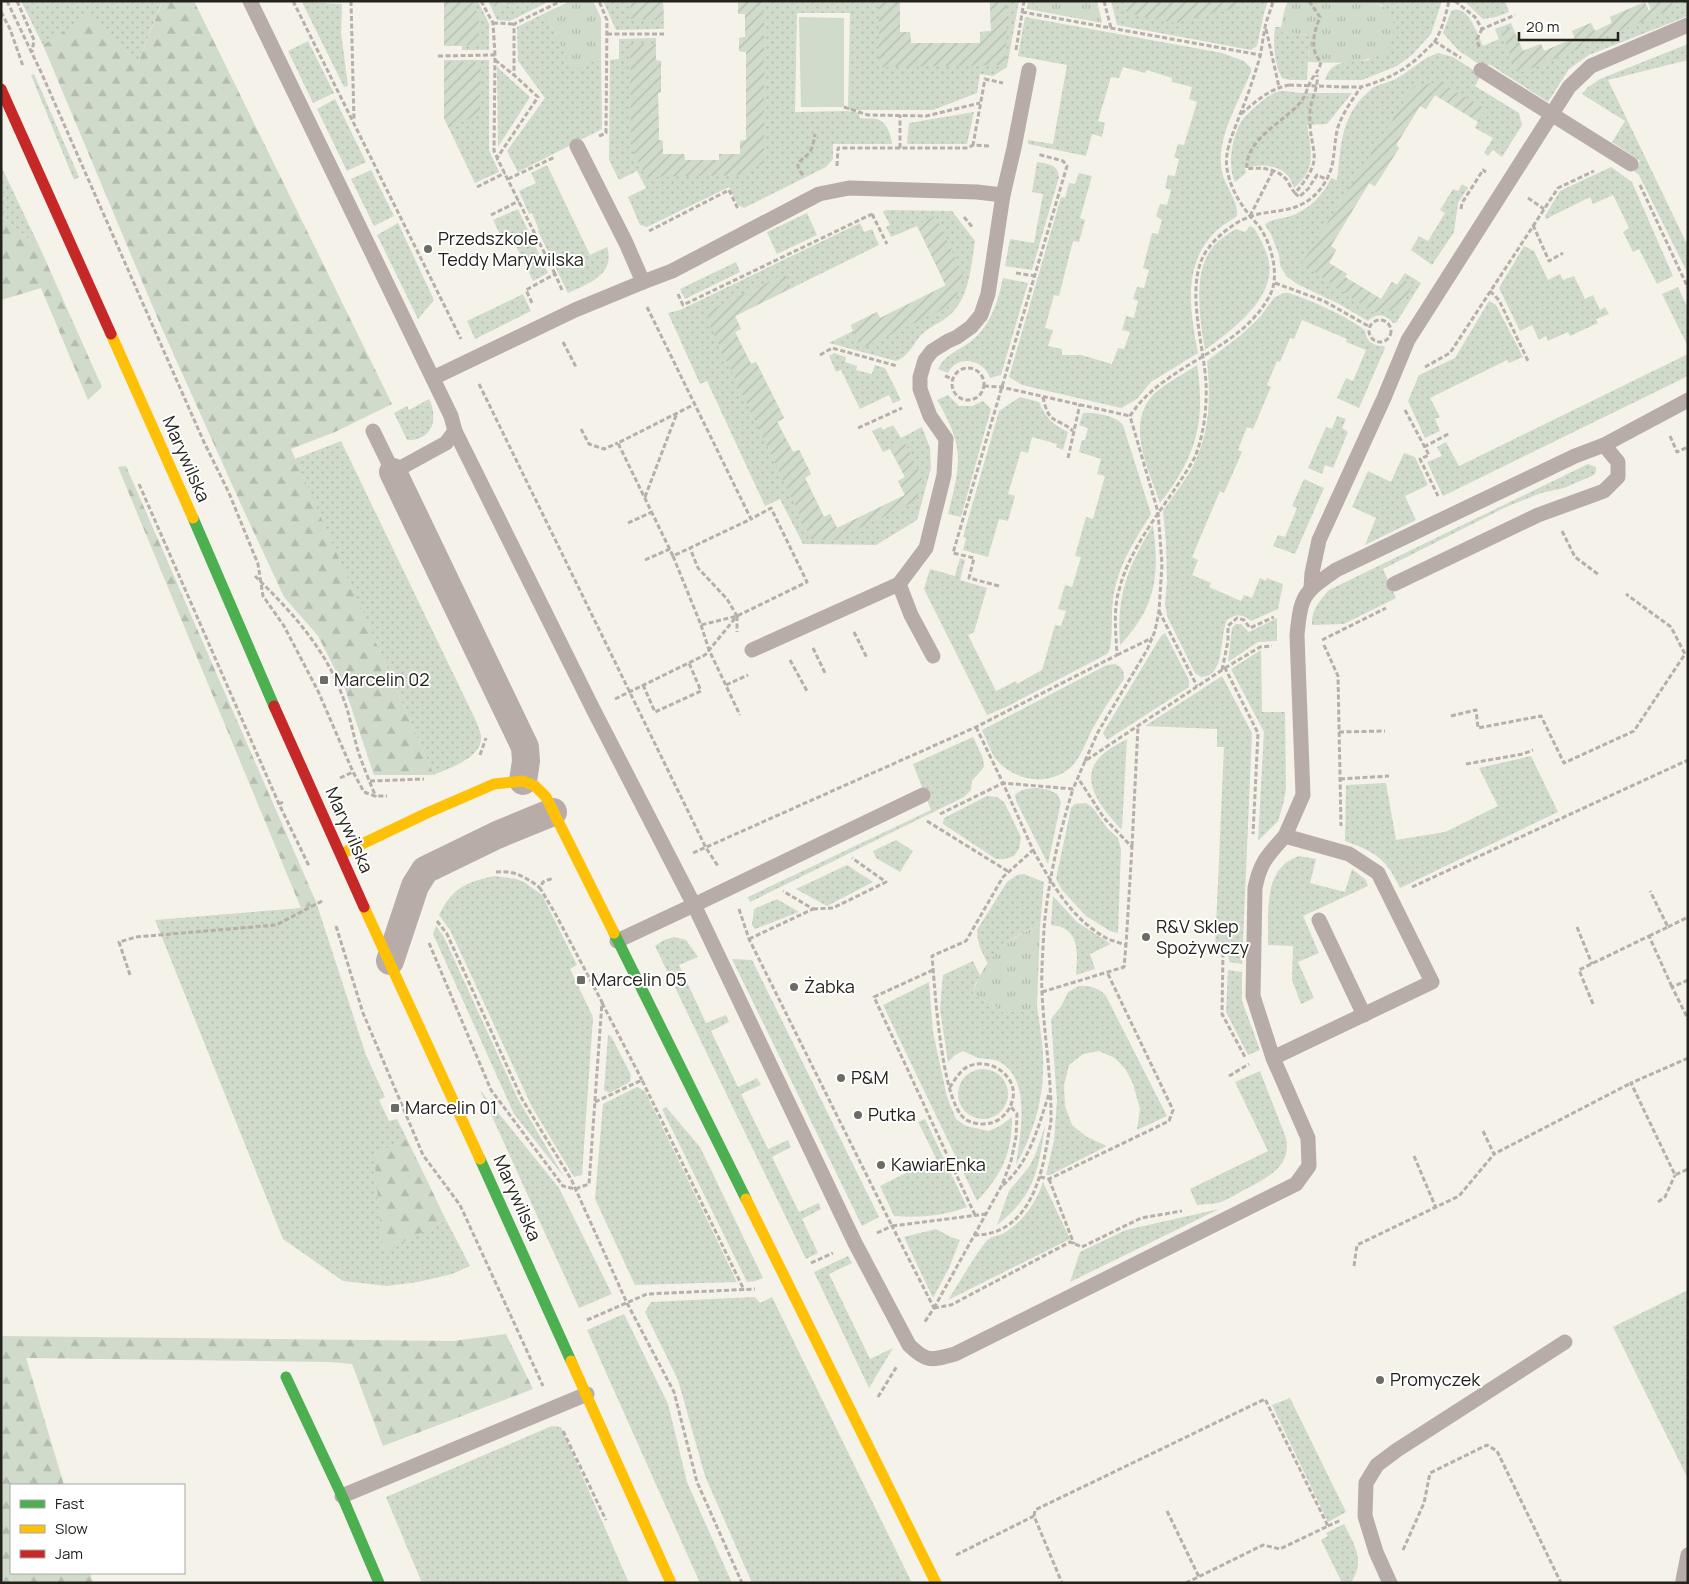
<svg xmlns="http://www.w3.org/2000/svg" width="1689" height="1584" font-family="Manrope,sans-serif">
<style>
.grass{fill:url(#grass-dots)}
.forest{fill:url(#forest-firs)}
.park{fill:url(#park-tufts)}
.garden{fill:url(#garden-furrows)}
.pitch{fill:#d0dbcc}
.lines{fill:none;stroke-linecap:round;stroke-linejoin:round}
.path{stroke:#b6afab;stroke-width:3;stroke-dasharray:5 2.5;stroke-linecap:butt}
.lane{stroke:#b8aca9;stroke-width:15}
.street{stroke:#b8aca9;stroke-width:28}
.fast{stroke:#4caf50;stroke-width:11}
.slow{stroke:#ffc107;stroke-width:11}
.jam{stroke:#c62828;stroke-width:11}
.path-bridge{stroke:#b6afab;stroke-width:3;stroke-dasharray:5 2.5;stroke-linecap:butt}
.poi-dot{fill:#6d6b65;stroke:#fff;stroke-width:2}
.labels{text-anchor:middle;stroke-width:4;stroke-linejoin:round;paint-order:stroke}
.poi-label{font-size:18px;fill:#24221d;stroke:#fff;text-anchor:start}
.street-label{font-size:18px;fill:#24221d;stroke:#fff}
</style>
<defs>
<pattern id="grass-dots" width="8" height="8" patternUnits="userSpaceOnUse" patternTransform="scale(1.25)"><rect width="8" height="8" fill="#d0dbcc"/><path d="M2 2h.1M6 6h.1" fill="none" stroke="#b2bcaf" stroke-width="1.8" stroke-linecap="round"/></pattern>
<pattern id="forest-firs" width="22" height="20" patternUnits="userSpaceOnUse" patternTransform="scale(1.25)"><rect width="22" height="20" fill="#d0dbcc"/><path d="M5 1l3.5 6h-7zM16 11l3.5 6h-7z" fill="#b2bcaf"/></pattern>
<pattern id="park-tufts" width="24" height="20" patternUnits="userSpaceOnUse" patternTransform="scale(1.25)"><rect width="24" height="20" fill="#d0dbcc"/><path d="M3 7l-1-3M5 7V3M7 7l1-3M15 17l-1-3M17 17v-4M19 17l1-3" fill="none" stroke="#b2bcaf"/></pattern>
<pattern id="garden-furrows" width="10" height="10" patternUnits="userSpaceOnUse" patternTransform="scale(1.25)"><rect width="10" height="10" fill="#d0dbcc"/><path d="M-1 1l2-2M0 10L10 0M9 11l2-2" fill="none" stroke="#b2bcaf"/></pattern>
</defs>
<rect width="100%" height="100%" fill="#f5f2ea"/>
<g class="grass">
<path d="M 21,1 L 159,1 L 161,4 L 138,63 L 91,15 L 43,45 Z"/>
<path d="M 444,1 L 478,1 L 489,24 L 489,50 L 462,50 L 462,46 L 444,46 Z"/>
<path d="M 488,1 L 545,1 L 546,3 L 510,21 L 497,20 Z"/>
<path d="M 603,1 L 663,2 L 664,29 L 616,30 Z"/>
<path d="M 738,1 L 900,1 L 900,32 L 910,32 L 911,43 L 980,43 L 980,32 L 991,31 L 990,1 L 1019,1 L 1007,67 L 993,76 L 980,74 L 977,93 L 933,110 L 848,110 L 850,13 L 797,13 L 795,112 L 848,111 L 859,113 L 860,118 C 865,119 872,118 877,119 C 887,122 891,135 892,144 L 833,144 L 833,159 L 826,167 L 744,208 L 738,205 L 729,187 L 651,225 L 647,227 L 640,225 L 628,197 L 646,188 L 637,171 L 619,180 L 609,160 L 610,60 L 619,59 L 619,39 L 656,38 L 656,60 L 661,61 L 661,92 L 658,93 L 659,140 L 663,141 L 663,154 L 684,154 L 685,160 L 719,160 L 719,154 L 740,154 L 740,141 L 746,140 L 746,52 L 739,51 L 739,38 L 745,37 L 745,14 L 738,14 Z"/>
<path d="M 1028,1 L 1039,1 L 1038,11 L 1027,9 Z"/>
<path d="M 1111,1 L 1268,1 L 1264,13 L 1257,46 L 1251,50 L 1117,25 Z"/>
<path d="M 1372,1 L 1442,1 L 1431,34 L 1412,55 L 1397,66 L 1362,80 L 1325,80 C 1332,58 1349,63 1369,60 L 1383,6 Z"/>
<path d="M 1464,1 L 1505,1 L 1509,12 L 1496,17 L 1483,19 Z"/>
<path d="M 1649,1 L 1688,1 L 1688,16 L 1589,55 L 1569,69 L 1548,102 L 1489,64 L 1486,69 L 1458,50 L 1443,33 L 1451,11 C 1467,2 1478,35 1483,46 L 1499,39 L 1495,29 L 1511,23 L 1523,51 L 1541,44 L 1544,51 L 1575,38 L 1572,31 L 1591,23 L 1595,31 L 1612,23 L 1610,17 L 1645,2 L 1649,11 L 1651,10 L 1648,2 Z"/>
<path d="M 302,2 L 342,4 L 341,33 L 348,86 L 344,87 Z"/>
<path d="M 545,13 L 573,69 L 601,58 L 602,129 L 518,172 L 507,151 L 545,98 L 518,61 L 517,27 Z"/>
<path d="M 1025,17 L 1222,53 L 1244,61 L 1251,68 L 1251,72 C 1239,101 1215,140 1222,172 C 1225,187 1239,201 1237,216 C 1230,221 1221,226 1215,232 C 1182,265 1190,311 1198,353 L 1151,382 L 1137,399 L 1121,408 L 1022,385 L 1009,377 L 1061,197 L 1065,198 L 1069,183 L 1075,184 L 1079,173 L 1092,176 L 1080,218 L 1085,220 L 1079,242 L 1073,241 L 1059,296 L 1054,295 L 1045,328 L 1053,330 L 1048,346 L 1062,349 L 1062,355 L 1081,355 L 1112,364 L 1118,348 L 1124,349 L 1130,332 L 1122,330 L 1126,316 L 1134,318 L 1138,301 L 1133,299 L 1137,287 L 1144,288 L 1149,270 L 1143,268 L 1152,233 L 1158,234 L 1162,220 L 1156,216 L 1160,204 L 1167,205 L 1171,190 L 1165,188 L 1168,175 L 1175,176 L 1179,159 L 1174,157 L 1178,144 L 1184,145 L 1197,102 L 1189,99 L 1192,87 L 1172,82 L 1172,78 L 1147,70 L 1145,73 L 1123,67 L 1119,78 L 1111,77 L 1098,121 L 1105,123 L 1102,137 L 1092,134 L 1086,156 L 1028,144 L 1028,140 L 1053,144 L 1067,65 L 1018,56 Z"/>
<path d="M 1275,27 L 1281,27 L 1281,32 L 1309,35 L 1307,80 L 1290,80 L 1282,78 C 1274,64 1273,43 1275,27 Z"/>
<path d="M 308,41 L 334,93 L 313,103 L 288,51 Z"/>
<path d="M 1688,44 L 1688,60 L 1608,80 L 1686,242 L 1688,242 L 1688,274 L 1639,175 L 1634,171 L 1640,161 L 1612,142 L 1625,121 L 1582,94 L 1588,87 L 1600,79 Z"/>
<path d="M 1438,53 L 1453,57 L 1481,75 L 1475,86 L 1519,113 L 1522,125 L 1502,157 L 1493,150 L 1488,156 L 1484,153 L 1493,138 L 1475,128 L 1478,122 L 1435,95 L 1426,109 L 1420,106 L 1396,145 L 1399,148 L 1375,186 L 1369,183 L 1331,246 L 1336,250 L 1329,263 L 1347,274 L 1345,277 L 1381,299 L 1392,282 L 1397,285 L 1405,273 L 1421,283 L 1396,323 L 1393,323 C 1386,314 1376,313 1368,321 L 1339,304 L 1297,284 L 1286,276 L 1280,265 L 1279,255 L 1271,234 L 1265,225 C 1270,219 1279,219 1287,217 C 1307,212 1323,196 1331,178 L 1337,180 C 1341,150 1340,120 1363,97 C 1366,94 1370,90 1374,87 C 1382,83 1392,82 1399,77 C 1413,69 1422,58 1438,53 Z"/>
<path d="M 444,60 L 489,60 L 489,150 L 499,172 L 475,183 L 444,118 Z"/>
<path d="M 497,67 L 530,97 L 498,147 Z"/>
<path d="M 34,74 L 79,177 L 74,180 L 31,75 Z"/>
<path d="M 1284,91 L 1301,93 L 1352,93 L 1327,124 L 1307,125 C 1311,151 1317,169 1294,188 C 1292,184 1291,179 1288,176 C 1278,164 1259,164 1245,168 L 1246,173 L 1235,182 C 1227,166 1232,138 1241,122 C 1246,114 1268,95 1276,92 C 1279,91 1281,91 1284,91 Z"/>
<path d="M 335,99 L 366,162 L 347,171 L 317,109 Z"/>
<path d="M 974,112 L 967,144 L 907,144 L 909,123 Z"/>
<path d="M 1037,162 C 1048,164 1058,164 1059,177 L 1032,270 L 1005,266 L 1010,239 L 1034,243 L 1043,194 L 1032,192 Z"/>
<path d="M 547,165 L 590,255 L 607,247 C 616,275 587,284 568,293 L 538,231 L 539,230 L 532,213 L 529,214 L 519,191 L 536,183 L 531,173 Z"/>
<path d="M 1,166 L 40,248 L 1,216 Z"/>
<path d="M 1611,167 L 1632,182 L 1673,276 L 1657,284 L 1639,249 L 1633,252 L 1623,232 L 1629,228 L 1613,195 L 1593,204 L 1590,197 L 1546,219 L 1545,216 L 1560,191 Z"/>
<path d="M 371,170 L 394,216 L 374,226 L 351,179 Z"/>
<path d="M 1462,184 L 1468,188 L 1458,203 L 1454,232 L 1432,265 L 1411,250 L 1419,236 L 1428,241 L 1445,213 L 1440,210 L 1453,189 L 1458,191 Z"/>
<path d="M 518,209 L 548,273 L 533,281 L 509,231 L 500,234 L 493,220 Z"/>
<path d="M 886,210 L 952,211 L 975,241 C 971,265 970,296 951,314 C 942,322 931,326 922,334 C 913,343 909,357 896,361 L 829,343 L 853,331 L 851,325 L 877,312 L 880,318 L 946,285 L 917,226 L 891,237 L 886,227 L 890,225 L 883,212 Z"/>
<path d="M 807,213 L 817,235 L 777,254 L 767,232 Z"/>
<path d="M 398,223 L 434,300 L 418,319 L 377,235 Z"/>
<path d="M 860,223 L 864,232 L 872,229 L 879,245 L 735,316 L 741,329 L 735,332 L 751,364 L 756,362 L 784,418 L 777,422 L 793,452 L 799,450 L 811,474 L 805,478 L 824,517 L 830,514 L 837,528 L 905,495 L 898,481 L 905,477 L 890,449 L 883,452 L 872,431 L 881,427 L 883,430 L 893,425 L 901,438 L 922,427 L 930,448 L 931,468 L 917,520 L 876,545 L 803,544 L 780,499 L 765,506 L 707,381 L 700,384 L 668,313 L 680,310 Z"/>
<path d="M 1250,226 L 1254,228 C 1260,238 1267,251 1269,263 C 1275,299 1230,332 1205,350 C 1200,321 1193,276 1210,251 C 1216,241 1226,235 1236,229 L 1245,232 Z"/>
<path d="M 1524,246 L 1534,251 L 1548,280 L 1560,274 L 1563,280 L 1574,276 L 1585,299 L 1593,295 L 1600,310 L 1605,307 L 1609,314 L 1596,319 L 1598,323 L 1570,336 L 1568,332 L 1548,341 L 1546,336 L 1539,340 L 1532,325 L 1520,331 L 1499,288 Z"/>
<path d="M 736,262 L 740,272 L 685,299 L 680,289 Z"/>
<path d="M 1003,278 L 1028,283 L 1001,375 L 990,378 C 984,359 957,354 948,373 L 938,369 C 944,355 958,351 970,342 C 990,327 998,302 1003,278 Z"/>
<path d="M 1678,287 L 1688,309 L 1688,347 L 1662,294 Z"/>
<path d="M 1283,293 L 1289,293 C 1316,303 1341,313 1365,330 C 1366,341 1372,346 1384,346 L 1385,348 L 1359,408 L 1337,398 L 1346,378 L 1353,381 L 1366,350 L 1346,342 L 1347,339 L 1302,320 L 1294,339 L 1290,338 L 1280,362 L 1277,361 L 1267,385 L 1271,387 L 1253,429 L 1247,427 L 1238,450 L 1242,452 L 1224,493 L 1220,491 L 1192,557 L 1198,560 L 1192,575 L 1211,583 L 1209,587 L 1241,601 L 1244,595 L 1252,598 L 1260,578 L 1266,581 L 1267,578 L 1283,584 L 1278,609 L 1251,621 C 1243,614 1236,613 1227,620 C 1219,636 1226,677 1201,677 L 1195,673 L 1167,616 L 1165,604 L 1167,582 L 1166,543 L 1163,511 C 1172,497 1183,484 1191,470 C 1210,436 1211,398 1207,361 L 1241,335 L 1260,317 L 1274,298 Z"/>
<path d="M 523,294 L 531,311 L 475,339 L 467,321 Z"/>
<path d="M 1489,301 L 1496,305 L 1523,357 L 1509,363 L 1507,360 L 1430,398 L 1440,417 L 1435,419 L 1440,431 L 1425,438 L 1408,401 L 1419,375 L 1455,358 Z"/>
<path d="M 834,353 L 846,357 L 845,362 L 857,366 L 856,370 L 872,374 L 875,365 L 885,368 L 901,400 L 893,403 L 889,395 L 860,409 L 841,370 L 836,372 L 829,356 Z"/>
<path d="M 1688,354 L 1688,376 L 1443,496 L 1427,462 L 1442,456 L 1437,447 L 1446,442 L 1459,466 Z"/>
<path d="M 1197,365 C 1206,421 1196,458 1160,503 C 1149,469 1124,423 1155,393 C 1167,382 1184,374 1197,365 Z"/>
<path d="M 948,395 L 959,406 L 972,406 L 983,401 L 991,409 L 961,517 L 948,514 C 961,462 965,448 937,400 Z"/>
<path d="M 1020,397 L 1039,402 C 1046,418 1053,425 1068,432 L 1063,450 L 1056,447 L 1057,444 L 1032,437 L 1028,453 L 1021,451 L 1008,494 L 1015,496 L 1008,521 L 999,519 L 988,557 L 963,550 L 966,538 L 963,537 L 999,411 Z"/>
<path d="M 429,399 C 436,412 436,433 419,438 C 416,440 411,440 407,440 L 394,413 L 407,406 L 409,410 Z"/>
<path d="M 1083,413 C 1094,412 1116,416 1123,425 L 1151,514 C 1134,542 1118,565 1113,599 C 1111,615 1113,633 1110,649 L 1107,654 L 1006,707 L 987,715 L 924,589 L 930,569 L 955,576 L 960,558 L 965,560 L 960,580 L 987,588 L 974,632 L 968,635 L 996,691 L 1016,681 L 1017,684 L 1042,670 L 1055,625 L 1061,626 L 1066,611 L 1058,609 L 1065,585 L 1072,587 L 1081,557 L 1075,556 L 1086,517 L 1093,519 L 1105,476 L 1097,474 L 1101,459 L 1079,452 L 1082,440 L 1085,440 L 1088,428 L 1079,425 Z"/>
<path d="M 1337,416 L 1346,419 L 1342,428 L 1348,432 L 1333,468 L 1325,465 L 1322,474 L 1308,468 L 1326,427 L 1332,429 Z"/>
<path d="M 341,441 L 477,723 C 478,727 480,731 481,735 C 484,758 450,767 434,775 L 295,459 Z"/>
<path d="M 1404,453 L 1415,457 L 1428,485 L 1405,496 L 1416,520 L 1365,545 L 1376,518 L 1352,507 L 1368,471 L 1391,482 Z"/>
<path d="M 1588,464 L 1596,467 L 1596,472 L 1594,475 L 1564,488 L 1541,493 L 1506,507 L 1383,569 L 1396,598 L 1344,624 L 1312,625 C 1311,610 1320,600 1329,590 Z"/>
<path d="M 1304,479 L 1324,488 L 1295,554 L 1273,546 L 1278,535 L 1285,537 L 1297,508 L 1292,506 Z"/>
<path d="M 1153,525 C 1160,575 1156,607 1120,645 C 1116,595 1128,567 1153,525 Z"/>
<path d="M 1277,618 L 1277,641 L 1258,642 L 1228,662 L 1232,628 L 1236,624 L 1241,624 L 1249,632 Z"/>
<path d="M 1165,633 L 1189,680 L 1189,687 L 1107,740 L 1103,733 L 1161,636 Z"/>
<path d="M 1261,650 L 1262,712 L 1285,712 L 1286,789 L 1283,805 L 1278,821 L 1258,841 L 1264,732 L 1231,669 Z"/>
<path d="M 1115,664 C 1123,668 1124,670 1124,679 C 1113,695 1102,711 1093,728 C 1086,741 1081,758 1070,768 C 1047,787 1013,781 995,758 C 990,750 986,739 982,730 L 1107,665 Z"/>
<path d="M 1222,676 L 1252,733 L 1242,964 L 1229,962 L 1228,949 L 1215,949 L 1224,747 L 1217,747 L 1217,729 L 1145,726 Z"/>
<path d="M 973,737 L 983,758 L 984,767 L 972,781 L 971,790 L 964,797 L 750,902 L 748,897 L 931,810 L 913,764 Z"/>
<path d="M 1127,739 L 1122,828 L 1121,829 C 1104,810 1077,781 1100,757 C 1107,749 1119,744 1127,739 Z"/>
<path d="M 1531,756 L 1558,812 L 1400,888 C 1386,858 1375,852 1345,841 L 1346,785 L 1386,783 L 1396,840 L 1445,832 L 1498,806 L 1479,768 Z"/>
<path d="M 1037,788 L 1049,790 L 1057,794 L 1061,802 L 1048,864 L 1016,801 L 1015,795 C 1021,789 1029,788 1037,788 Z"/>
<path d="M 987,796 L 997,797 L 1004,802 L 1021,837 L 1019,849 L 1014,856 L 1005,859 L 996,859 L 943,824 L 944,818 Z"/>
<path d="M 1086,803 L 1093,808 L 1107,828 L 1118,838 L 1121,849 L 1118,933 L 1110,931 L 1086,916 L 1062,890 L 1056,879 L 1071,808 L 1075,804 Z"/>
<path d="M 896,840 L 913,851 L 900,872 L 876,858 L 873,851 Z"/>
<path d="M 1299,856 L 1316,859 L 1310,883 L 1345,892 L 1352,869 L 1366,880 L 1368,886 L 1303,916 L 1319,953 L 1298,962 L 1314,998 L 1301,1004 L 1292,980 L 1293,946 L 1268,945 C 1269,913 1262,868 1299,856 Z"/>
<path d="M 847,865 L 873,882 L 827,906 L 796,889 Z"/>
<path d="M 1024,874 L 1044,882 L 1040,926 C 1017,932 1003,945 988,964 C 982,952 977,943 977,930 L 1007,882 L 1017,875 Z"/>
<path d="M 494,876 L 516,879 L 524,882 L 542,895 L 577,965 L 570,969 L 593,1017 L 582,1175 L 574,1177 L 532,1107 L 459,949 L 450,930 L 439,915 C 453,887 465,883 494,876 Z"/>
<path d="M 1053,896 L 1077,922 L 1111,944 L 1090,954 L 1095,969 L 1076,975 C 1078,953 1080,927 1051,925 Z"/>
<path d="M 777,899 L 799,912 L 755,929 L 752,925 L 754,909 Z"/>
<path d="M 317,905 L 366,1055 L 385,1097 L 379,1100 L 389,1121 L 397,1119 L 407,1139 L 375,1154 L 383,1251 L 446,1220 L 470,1266 L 452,1274 L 418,1282 L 387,1286 L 343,1281 L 283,1239 L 155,920 L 301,908 Z"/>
<path d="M 436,926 L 444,937 L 518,1099 L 564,1177 L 514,1114 L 433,934 Z"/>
<path d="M 674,937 L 686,940 L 698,957 L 679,965 L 706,1023 L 726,1015 L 729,1022 L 711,1031 L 738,1087 L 757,1078 L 761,1085 L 741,1094 L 768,1149 L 788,1140 L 791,1147 L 772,1157 L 799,1212 L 819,1203 L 821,1209 L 802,1219 L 818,1253 L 806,1259 L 655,946 L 664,940 Z"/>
<path d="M 732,959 L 752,960 L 879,1217 L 862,1226 Z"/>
<path d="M 973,961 L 980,975 L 975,985 L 973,994 L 997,1007 L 1005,1014 C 1013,1011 1020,1009 1028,1013 L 1033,1007 L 1037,1007 C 1040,1027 1044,1048 1043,1069 C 1043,1102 1032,1136 1016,1165 C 1020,1136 1032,1080 1000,1062 C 993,1058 985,1060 978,1058 C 973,1056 968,1053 963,1051 L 955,1055 L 948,1062 L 940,1009 L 943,975 Z"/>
<path d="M 1228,970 L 1242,972 L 1242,1001 L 1260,1050 L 1248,1055 L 1226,1012 Z"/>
<path d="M 929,982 L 933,1032 L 947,1097 L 956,1119 L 966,1126 L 989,1131 L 1000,1126 L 1012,1117 C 1012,1153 1002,1175 977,1201 L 883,1005 Z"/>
<path d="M 1079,986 C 1090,986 1099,987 1106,996 L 1167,1116 L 1137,1130 L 1140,1109 L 1133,1084 L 1126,1070 L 1115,1058 L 1099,1051 L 1083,1054 L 1069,1065 L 1064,1085 L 1065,1106 L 1072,1125 L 1087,1137 L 1107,1146 L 1050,1175 L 1046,1175 L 1054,1141 L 1057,1100 L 1051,1019 L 1062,1005 L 1068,992 Z"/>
<path d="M 608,1035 L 611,1036 L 631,1075 L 630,1082 L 609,1093 L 604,1090 Z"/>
<circle cx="983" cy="1094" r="25"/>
<path d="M 1260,1071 L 1286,1138 C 1292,1166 1267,1178 1246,1189 C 1238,1193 1229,1199 1221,1202 C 1214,1204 1205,1204 1197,1205 L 1190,1189 L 1268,1151 L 1235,1082 Z"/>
<path d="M 637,1087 L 645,1091 L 737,1282 L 635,1285 L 595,1199 L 603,1104 Z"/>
<path d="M 480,1090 L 559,1188 L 612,1294 L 579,1308 Z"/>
<path d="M 666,1107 L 700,1147 L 763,1278 L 755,1281 L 747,1282 L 662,1109 Z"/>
<path d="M 925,1119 L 967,1207 C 944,1216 918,1218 894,1216 L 880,1186 L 936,1158 L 918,1122 Z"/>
<path d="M 1045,1126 C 1041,1151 1038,1179 1022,1200 C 1015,1210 1006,1218 997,1225 L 1009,1191 L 1029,1167 L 1036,1153 Z"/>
<path d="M 1043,1182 L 1070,1239 L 948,1300 C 955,1290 982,1243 989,1239 C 993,1236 999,1236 1004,1233 C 1023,1222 1036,1203 1043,1182 Z"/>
<path d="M 1219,1209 L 1070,1282 L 1080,1252 L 1126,1230 Z"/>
<path d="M 936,1229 L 951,1237 L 960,1240 L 949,1268 L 933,1298 L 904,1237 Z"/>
<path d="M 848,1256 L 852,1263 L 829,1274 L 870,1359 L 893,1348 L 869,1388 L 814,1272 Z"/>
<path d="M 1688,1290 L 1688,1479 L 1613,1327 Z"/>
<path d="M 755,1297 L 760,1303 L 772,1297 L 912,1583 L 752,1583 L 705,1476 L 678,1380 L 645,1312 L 651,1302 Z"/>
<path d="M 624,1314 L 668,1404 L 687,1482 L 732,1583 L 700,1583 L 587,1330 Z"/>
<path d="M 1290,1398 L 1346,1512 L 1328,1522 L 1272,1405 Z"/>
<path d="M 552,1426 L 561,1427 L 629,1583 L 422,1583 L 386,1497 Z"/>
<path d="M 1344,1524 C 1354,1545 1366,1560 1351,1583 L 1342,1583 L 1321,1540 L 1328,1536 L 1326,1533 Z"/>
</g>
<g class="forest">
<path d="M 159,1 L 194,1 L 392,404 L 335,432 L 291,449 L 434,775 L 374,775 L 345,689 L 318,636 L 284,597 L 243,509 L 160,324 L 43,45 L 91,14 L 138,63 L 161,5 Z"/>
<path d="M 1,216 L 40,248 L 102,387 L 88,400 L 41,288 L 1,300 Z"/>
<path d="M 126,466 L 317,904 L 317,905 L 301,908 L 118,467 Z"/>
<path d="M 407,1139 L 446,1220 L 383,1252 L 374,1154 Z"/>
<path d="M 506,1334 L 533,1389 L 383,1446 L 352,1364 L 330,1362 L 26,1358 L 64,1485 L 11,1485 L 11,1573 L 90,1573 L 93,1583 L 2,1583 L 1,1581 L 1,1336 L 453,1341 Z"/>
</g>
<g class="park">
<path d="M 570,1 L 593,1 L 601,18 L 601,58 L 573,70 L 545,13 Z"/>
<path d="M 1039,1 L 1097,1 L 1102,23 L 1038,11 Z"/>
<path d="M 1288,1 L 1372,1 C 1399,12 1397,31 1386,53 C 1357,65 1338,63 1308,62 L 1309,35 L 1280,32 L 1285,8 Z"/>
<path d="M 1040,926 L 1037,1007 L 1033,1007 L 1028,1013 C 1020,1009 1013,1011 1005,1014 L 997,1007 L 973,994 C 981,962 1009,935 1040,926 Z"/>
</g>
<g class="garden">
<path d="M 444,1 L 472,1 L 479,17 L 479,45 L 444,45 Z"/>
<path d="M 492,1 L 513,1 L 496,11 Z"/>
<path d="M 630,1 L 663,2 L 664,20 L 631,19 Z"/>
<path d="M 738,1 L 764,1 L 764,163 L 740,175 L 646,177 L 631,147 L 630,44 L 656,44 L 656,61 L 661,61 L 661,92 L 658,93 L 659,140 L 663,141 L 663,154 L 684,154 L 685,160 L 719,160 L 719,154 L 740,154 L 740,141 L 746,140 L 746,52 L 739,51 L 739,38 L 745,37 L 745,14 L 738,14 Z"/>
<path d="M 879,1 L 900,1 L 900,32 L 910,32 L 911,43 L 980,43 L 980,32 L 991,31 L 990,1 L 1007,1 L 1006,65 L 879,67 Z"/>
<path d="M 1124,1 L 1242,1 L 1239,7 L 1175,23 L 1127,13 Z"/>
<path d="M 1649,1 L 1688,2 L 1518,74 L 1501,32 L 1512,27 L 1523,51 L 1541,44 L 1544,51 L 1575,38 L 1572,31 L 1591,23 L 1595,31 L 1612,23 L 1610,17 L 1645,2 L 1648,11 L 1651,10 L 1648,2 Z"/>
<path d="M 444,62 L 481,62 L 480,114 L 449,128 L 444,118 Z"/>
<path d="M 1440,82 L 1485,109 L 1479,122 L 1435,95 L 1426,109 L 1420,106 L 1396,145 L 1399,148 L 1375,186 L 1369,183 L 1331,246 L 1336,250 L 1329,263 L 1347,274 L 1345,277 L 1381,299 L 1392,282 L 1397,285 L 1402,279 L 1413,285 L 1399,310 L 1372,312 L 1302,263 L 1414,86 Z"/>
<path d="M 935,216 L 963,274 L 954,304 L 861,349 L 851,325 L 877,312 L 880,318 L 946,286 L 917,225 Z"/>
<path d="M 785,274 L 791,288 L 735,316 L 741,329 L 735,332 L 751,364 L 756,362 L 784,418 L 777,422 L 793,452 L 799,450 L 811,474 L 805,478 L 824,517 L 830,514 L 837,528 L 905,495 L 898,481 L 905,477 L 890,448 L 904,441 L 923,480 L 916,501 L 835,540 L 811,539 L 704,313 Z"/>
</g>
<path class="pitch" d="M 799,17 L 844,18 L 844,107 L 801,107 Z"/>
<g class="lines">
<g class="path">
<path d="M 7,1 L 41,72 L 203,440 L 229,493 L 258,564 L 263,596 L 284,626 L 318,691 L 353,772 L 364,792 L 375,796 L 387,796"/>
<path d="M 17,1 L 34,40 L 32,52"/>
<path d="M 293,1 L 461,339"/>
<path d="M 351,1 L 354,121"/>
<path d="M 481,1 L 493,23 L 495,55 L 494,151 L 497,157"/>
<path d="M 1104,1 L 1111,28"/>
<path d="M 1309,1 L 1320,17 C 1314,32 1309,50 1321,62 C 1319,70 1316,73 1312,79 C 1307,87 1306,97 1299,104 C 1283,122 1244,141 1247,169 C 1260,167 1276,168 1286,179 C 1289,183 1291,189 1295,193 C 1328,155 1308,154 1310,113 C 1310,100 1319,88 1317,75"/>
<path d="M 1455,1 L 1475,17 L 1482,29 L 1515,15"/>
<path d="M 1,12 L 10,29 L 23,66"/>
<path d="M 1022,12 L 1260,55"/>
<path d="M 493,23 L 514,24"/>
<path d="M 1266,29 L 1279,87"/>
<path d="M 607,34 L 664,34"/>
<path d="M 1434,41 L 1461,58"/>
<path d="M 1479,47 L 1477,39 L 1482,29"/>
<path d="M 1016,50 L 1024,1"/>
<path d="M 438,56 L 495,55"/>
<path d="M 495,60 L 514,75"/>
<path d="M 1344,87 L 1361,87"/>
<path d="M 844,107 L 868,115 L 926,116 L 980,103"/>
<path d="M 1241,114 C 1256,101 1269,89 1289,85"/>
<path d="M 599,136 L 606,133 L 607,20 L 599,1"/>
<path d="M 989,146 L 973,145 L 985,79 L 1003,83"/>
<path d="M 900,148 L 900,115"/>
<path d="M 837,166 L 838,148 L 968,148 L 973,145"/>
<path d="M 803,175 C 792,162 801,162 809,153 C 813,148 814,139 815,134"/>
<path d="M 508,179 L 555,157"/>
<path d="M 1640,185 L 1688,288"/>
<path d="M 477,187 L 505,173"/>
<path d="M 1295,193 L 1299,197 L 1308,189 L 1317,175 L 1326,179"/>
<path d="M 1528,198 L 1544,209"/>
<path d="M 1461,209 L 1462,203 L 1483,170 L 1486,172"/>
<path d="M 872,214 L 887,244"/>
<path d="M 491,215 L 519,201"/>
<path d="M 1250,216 L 1273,171"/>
<path d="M 964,217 L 973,228"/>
<path d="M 1533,225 L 1549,261 L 1563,253"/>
<path d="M 649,231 L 729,190 L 738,209"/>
<path d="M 1016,273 L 1035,276"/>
<path d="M 555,274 L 497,158 L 538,97 L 514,75 L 514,24 L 561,1"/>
<path d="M 1275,283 L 1324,301 L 1370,327"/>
<path d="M 1490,291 L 1499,300 L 1529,363"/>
<path d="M 678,294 L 683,305 L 872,214"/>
<path d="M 532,303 L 526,290 L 555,274 L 562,290"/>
<path d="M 647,307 L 751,519 L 673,556 L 618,443 L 695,404"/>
<circle cx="1380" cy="331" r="11"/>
<path d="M 563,342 L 576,367"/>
<path d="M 820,355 L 832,348 L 897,366"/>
<path d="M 1425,367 L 1450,353 L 1558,188 L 1594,171"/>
<circle cx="968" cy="384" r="16"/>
<path d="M 945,376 L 953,379"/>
<path d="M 479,384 L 706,848 L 718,866"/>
<path d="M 984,386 L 1001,387 L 1130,416"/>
<path d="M 1043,397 C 1049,426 1056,416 1073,431"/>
<path d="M 1405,410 L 1429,455 L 1420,459 L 1438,496"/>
<path d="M 858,428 L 902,408"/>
<path d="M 581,429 L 589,444 L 604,449 L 618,443"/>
<path d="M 1670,436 L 1677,452 L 1688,447"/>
<path d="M 1424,447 L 1450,433"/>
<path d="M 1068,458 L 1080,404"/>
<path d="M 139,484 L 279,804"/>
<path d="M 645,497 L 677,413"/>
<path d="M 628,523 L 652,512"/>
<path d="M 1562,531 L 1575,557 L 1599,575"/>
<path d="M 673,556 L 701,625 L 737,616 L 807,582 L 771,508 L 751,519"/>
<path d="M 645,560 L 670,549"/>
<path d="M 255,576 C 290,610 325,648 342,695 C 350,714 353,735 359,754 C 364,768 370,783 376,797"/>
<path d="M 999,586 L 969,578 L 974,558 L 953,553 L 1067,166 L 1063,161 L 1037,154"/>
<path d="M 1159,611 L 1197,686"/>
<path d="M 737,616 L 737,632"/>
<path d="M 701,625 L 709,650 L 740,715"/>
<path d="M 854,632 L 867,658"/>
<path d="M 1322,640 L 1386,608"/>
<path d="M 1324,645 L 1338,676 L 1341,826"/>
<path d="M 813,648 L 826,675"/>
<path d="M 1117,655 L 1152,638"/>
<path d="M 790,660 L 807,691"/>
<path d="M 1225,668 L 1260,647 L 1272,646"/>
<path d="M 1222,670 L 1228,641 L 1228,626 L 1237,618 L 1244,620 L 1250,628 L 1274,617"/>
<path d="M 643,685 L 655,712 L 701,691 L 689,663"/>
<path d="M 726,685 L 748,675"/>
<path d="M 615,699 L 705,655 L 737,616 L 727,599 L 698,568 L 690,548"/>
<path d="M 1451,716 L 1476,710 L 1478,728 L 1541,716 L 1564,763 L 1634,731 L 1685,654 L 1671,627 L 1626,594"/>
<path d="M 976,727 L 1003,783 L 1073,789 L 1085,761 L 1225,668 L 1258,733 L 1253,834"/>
<path d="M 1339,732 L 1385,731"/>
<path d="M 480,755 L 486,738"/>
<path d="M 1085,761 L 1098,732 L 1147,650 L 1155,631 L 1159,611 L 1162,564 L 1158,512 L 1130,416 C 1165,362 1242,352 1271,293 C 1279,275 1272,247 1262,231 C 1259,225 1254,221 1250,216 C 1239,202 1230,187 1227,169 C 1224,150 1234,132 1240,114 C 1248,96 1254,76 1260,57 C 1262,47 1263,37 1265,27 C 1267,18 1271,10 1273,1"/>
<path d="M 1466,764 L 1523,754 L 1533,750"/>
<path d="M 340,778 L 353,772"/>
<path d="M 1340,779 L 1389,776"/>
<path d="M 370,781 L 424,779"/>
<path d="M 283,802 L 279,804 L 309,866"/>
<path d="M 940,814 L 1003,783 L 1033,850 L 1003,877 L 966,941 L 932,956 C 935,988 941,1101 965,1119 C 972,1124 983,1125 991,1123 C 1001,1120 1009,1112 1012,1102 C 1021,1076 986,1053 964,1069 C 958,1074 954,1081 950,1087"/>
<path d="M 927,821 L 1009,872"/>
<path d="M 1132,846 L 1138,726"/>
<path d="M 1033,850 C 1052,884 1072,920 1108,939 C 1113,941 1120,943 1126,945 L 1132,847 L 1104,818 L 1078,778"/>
<path d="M 693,853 L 976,727 L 1117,655 C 1116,634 1113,611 1119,590 C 1132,540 1170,502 1195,457 C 1204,434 1207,408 1206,383 C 1204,347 1187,293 1202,259 C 1209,242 1232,223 1249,217 C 1267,210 1287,213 1304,203 C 1319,195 1331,177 1333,160 C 1335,149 1335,137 1338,127 C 1343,112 1353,99 1361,87 C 1386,80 1405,71 1424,52 C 1427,49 1432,45 1435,41 C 1442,30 1446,14 1449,1"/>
<path d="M 496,872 C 514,870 526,877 540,888"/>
<path d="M 1412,887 L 1688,760"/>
<path d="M 739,909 L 749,939 L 892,1226 L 986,1214"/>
<path d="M 813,909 L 833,908 L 886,882 L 852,858"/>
<path d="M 437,921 L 447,934 L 522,1099 L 571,1179 L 627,1303 L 674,1392 L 697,1482 L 742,1583"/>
<path d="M 336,926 L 363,1013 L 423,1155 L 460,1205 L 543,1386"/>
<path d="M 1577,927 L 1592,964"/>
<path d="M 1668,927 L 1688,917"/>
<path d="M 1649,936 L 1668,927 L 1650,891"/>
<path d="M 749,939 L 813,909 L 783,891"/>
<path d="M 429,943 L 491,1090 L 563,1186 L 575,1189 L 589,1184 L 602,1002 L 556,915 L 540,888 L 543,882 L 553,878"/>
<path d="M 1215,952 L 1223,953 L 1222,1014 L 1245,1057"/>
<path d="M 933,970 L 874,997 L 975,1215"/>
<path d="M 130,975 L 119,942 L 136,937 L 276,925 L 324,900"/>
<path d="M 1688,980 L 1672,987 L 1688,1019"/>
<path d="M 1042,992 L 1124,967 L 1126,945"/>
<path d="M 602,1003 L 642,1080"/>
<path d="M 1593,1004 L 1579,970 L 1649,936 L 1672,987"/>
<path d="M 1688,1058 L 1631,1083 L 1675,1175 L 1688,1169"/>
<path d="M 1229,1076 L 1249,1064"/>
<path d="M 595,1102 L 642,1080 L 744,1290"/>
<path d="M 1483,1131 L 1494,1154 L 1631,1083"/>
<path d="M 1414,1156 L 1436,1208"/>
<path d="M 1040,1177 L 1049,1179 L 1169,1121 L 1173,1110 L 1107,972"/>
<path d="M 1049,1179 L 1074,1244"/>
<path d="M 1003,1185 C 1030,1162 1038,1127 1049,1094"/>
<path d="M 1658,1202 L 1665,1197 L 1675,1175"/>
<path d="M 877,1233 L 892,1226 L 934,1308 L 924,1323"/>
<path d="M 974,1235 C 1025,1235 1040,1185 1047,1144 C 1048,1134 1052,1123 1051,1114 C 1051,1074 1044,1033 1042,993 C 1041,972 1043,950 1044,929 C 1048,881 1059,834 1073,789"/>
<path d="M 811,1263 L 833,1253"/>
<path d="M 1354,1266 L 1357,1245 L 1459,1196 L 1494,1154"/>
<path d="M 934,1308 L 951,1305 L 1070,1242 L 1082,1247 L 1141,1218 L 1182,1211"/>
<path d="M 934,1308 L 1002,1185 L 1011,1161 L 1016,1137 L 1017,1114 L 1011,1107"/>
<path d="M 587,1320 L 647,1294 L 755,1289"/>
<path d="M 878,1397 L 897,1366"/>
<path d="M 563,1431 L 606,1520"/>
<path d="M 1167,1511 L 1199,1577"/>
<path d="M 1034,1516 L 1035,1510 L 1265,1399 L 1328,1526 L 1280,1549 L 1263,1545 L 1186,1583"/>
<path d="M 1328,1526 L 1341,1520"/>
<path d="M 1403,1550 L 1424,1503 L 1430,1473 L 1487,1445 L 1497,1451 L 1561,1583"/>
<path d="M 956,1555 L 1034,1516 L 1062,1583"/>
</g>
<g class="lane">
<path d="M 250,1 L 451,416 L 455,431 L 446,443 L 393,472 L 373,431"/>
<path d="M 1481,70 L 1631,164"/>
<path d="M 577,146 L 626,243 L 643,282 L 672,271 L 819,194 L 849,188 L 977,192 L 1003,195 L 992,268 L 988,294 L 981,315 L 971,327 L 957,337 L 948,341 L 932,351 L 925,360 L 920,377 L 920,389 L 930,416 L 946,439 L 944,475 L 926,548 L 899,584 L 752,650"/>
<path d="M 1003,195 L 1014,148 L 1029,70"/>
<path d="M 433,378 L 575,310 L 643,282"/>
<path d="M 455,431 L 593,709 L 694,905 L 923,795"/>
<path d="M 1604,445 L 1688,400"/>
<path d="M 899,584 L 911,615 L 933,656"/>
<path d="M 1311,587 L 1312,573 L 1319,540 L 1384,398 L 1408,340 L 1569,87 L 1591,66 L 1688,25"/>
<path d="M 1285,836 L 1303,795 L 1297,635 C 1301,595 1303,593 1336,570 L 1575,456 L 1604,445 L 1618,462 L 1618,477 L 1604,491 L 1538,515 L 1394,584"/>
<path d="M 1319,920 L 1364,1015"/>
<path d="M 617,941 L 694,905 L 855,1243 L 909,1345 C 927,1363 932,1360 955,1354 L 1296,1184 L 1309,1166 L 1308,1138 L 1273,1058 L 1432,982 L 1378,873 L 1349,854 L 1285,836 C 1268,855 1260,862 1255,888 L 1253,996 L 1273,1058"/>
<path d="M 342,1496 L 587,1394"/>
<path d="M 1390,1583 L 1376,1552 L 1365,1516 L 1366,1483 L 1377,1465 L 1397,1450 L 1565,1342"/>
<path d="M 1684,1583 L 1683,1580 L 1688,1555"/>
</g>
<g class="street">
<path d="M 393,472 L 525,747 L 526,761 L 523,781"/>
<path d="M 390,961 L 415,886 L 425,870 L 497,835 L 553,812"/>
</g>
<g class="fast">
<path d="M 193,518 L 274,706"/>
<path d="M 614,933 L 746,1199"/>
<path d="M 480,1159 L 571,1361"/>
<path d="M 286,1377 L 342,1496 L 379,1583"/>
</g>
<g class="slow">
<path d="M 111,334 L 193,518"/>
<path d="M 341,854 L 427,813 L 494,784 L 523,781 L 535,786 L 546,797 L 614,933"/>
<path d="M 364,907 L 480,1159"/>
<path d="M 746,1199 L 936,1583"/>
<path d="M 571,1361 L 671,1583"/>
</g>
<g class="jam">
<path d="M 1,89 L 111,334"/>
<path d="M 274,706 L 364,907"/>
</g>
<path class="path-bridge" d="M 1289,85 L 1344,87"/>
</g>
<g class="poi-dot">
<circle cx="428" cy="249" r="5"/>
<rect x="319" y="675" width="10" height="10" rx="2.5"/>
<circle cx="1146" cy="937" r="5"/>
<rect x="576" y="975" width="10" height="10" rx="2.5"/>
<circle cx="794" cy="987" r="5"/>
<circle cx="841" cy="1078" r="5"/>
<rect x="390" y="1103" width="10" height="10" rx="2.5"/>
<circle cx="858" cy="1115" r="5"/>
<circle cx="881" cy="1165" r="5"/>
<circle cx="1380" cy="1380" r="5"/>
</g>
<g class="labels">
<g class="poi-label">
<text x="438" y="245">Przedszkole<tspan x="438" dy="21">Teddy Marywilska</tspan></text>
<text x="334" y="686">Marcelin 02</text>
<text x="1156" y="933">R&amp;V Sklep<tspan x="1156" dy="21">Spożywczy</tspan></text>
<text x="591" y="986">Marcelin 05</text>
<text x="804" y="993">Żabka</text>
<text x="851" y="1084">P&amp;M</text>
<text x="405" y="1114">Marcelin 01</text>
<text x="868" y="1121">Putka</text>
<text x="891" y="1171">KawiarEnka</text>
<text x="1390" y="1386">Promyczek</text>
</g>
<g class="street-label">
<text transform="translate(186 459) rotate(66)" y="6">Marywilska</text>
<text transform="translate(349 830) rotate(66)" y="6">Marywilska</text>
<text transform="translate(517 1198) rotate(66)" y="6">Marywilska</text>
</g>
</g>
<rect width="1689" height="1584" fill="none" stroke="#24221d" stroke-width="5"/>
<rect x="10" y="1484" width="175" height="90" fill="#ffffff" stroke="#a7a7a5"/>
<rect x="20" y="1500" width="25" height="8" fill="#4caf50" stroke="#a7a7a5"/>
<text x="55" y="1509" font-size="15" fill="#24221d">Fast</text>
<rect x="20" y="1525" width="25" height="8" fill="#ffc107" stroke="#a7a7a5"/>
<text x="55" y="1534" font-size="15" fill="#24221d">Slow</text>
<rect x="20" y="1550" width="25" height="8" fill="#c62828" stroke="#a7a7a5"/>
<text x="55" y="1559" font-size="15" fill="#24221d">Jam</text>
<path d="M1519 32v8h99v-8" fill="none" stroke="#24221d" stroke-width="2.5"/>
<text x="1526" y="32" font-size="15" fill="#24221d" stroke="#ffffff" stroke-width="4" paint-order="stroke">20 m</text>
</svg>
